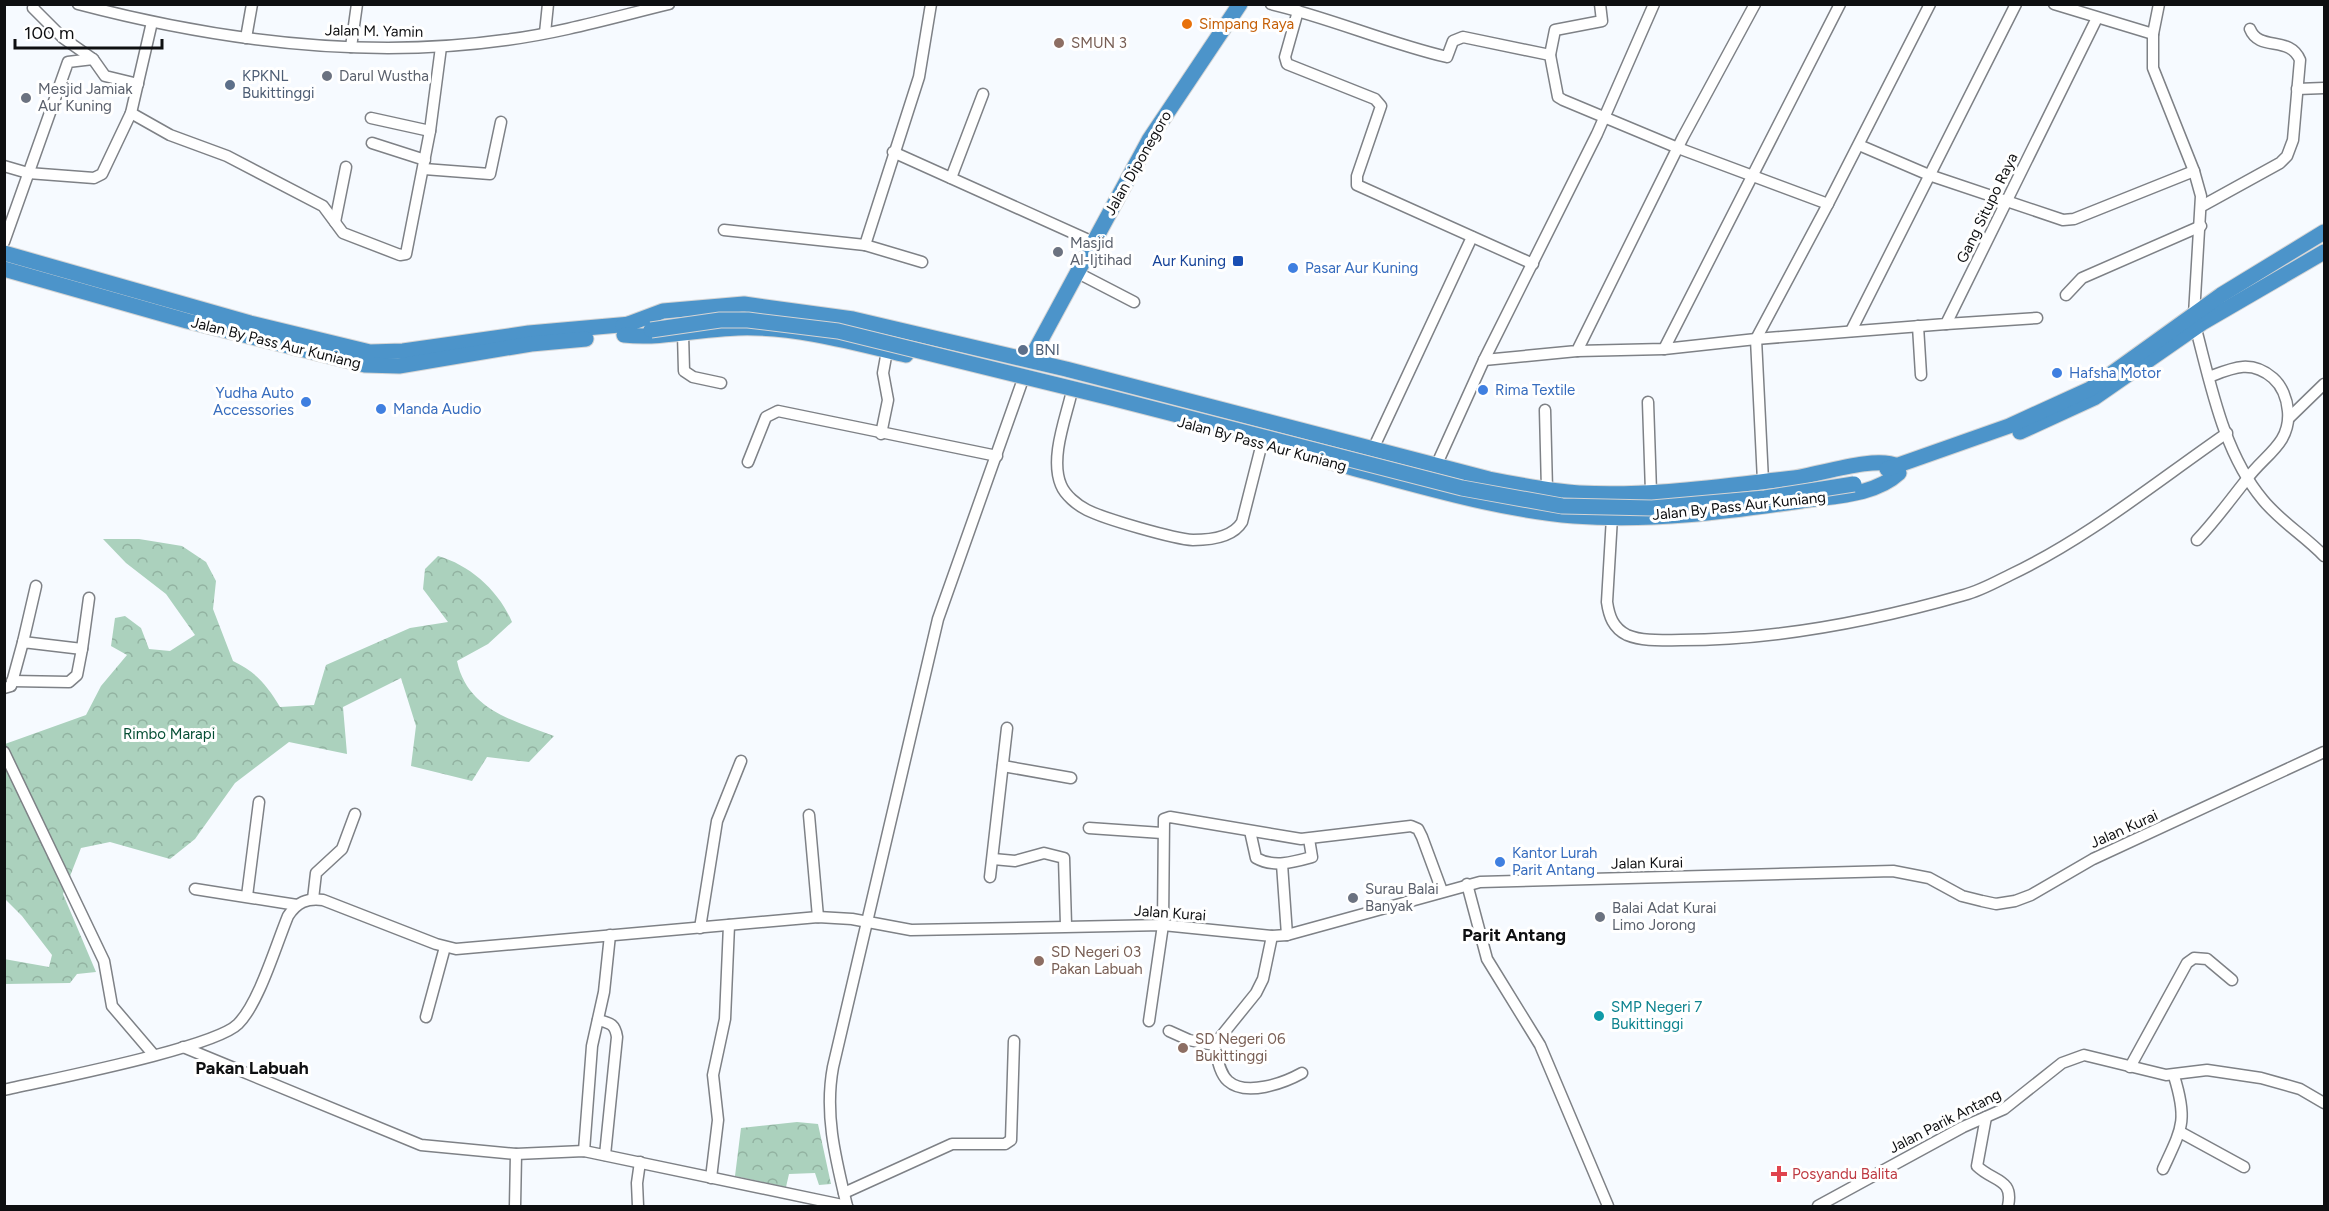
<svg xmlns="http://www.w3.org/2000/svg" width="2329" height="1211" font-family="Figtree,sans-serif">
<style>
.forest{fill:url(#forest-crowns)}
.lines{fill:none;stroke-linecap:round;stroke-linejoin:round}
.minor-casing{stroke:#7e8186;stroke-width:13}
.highway-casing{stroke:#d4d4d4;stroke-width:17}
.minor{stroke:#fff;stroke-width:10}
.highway{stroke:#4c94ca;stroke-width:15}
.highway-bridge-casing{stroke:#d4d4d4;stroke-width:17;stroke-linecap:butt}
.highway-bridge{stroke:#4c94ca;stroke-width:15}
.food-dot{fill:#e8710a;stroke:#fff;stroke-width:2}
.education-dot{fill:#8d6e63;stroke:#fff;stroke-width:2}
.worship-dot{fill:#6b7280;stroke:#fff;stroke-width:2}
.service-dot{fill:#5c6f8a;stroke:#fff;stroke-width:2}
.transit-dot{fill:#1a4fb4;stroke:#fff;stroke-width:2}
.shop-dot{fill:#3f7fe0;stroke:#fff;stroke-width:2}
.culture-dot{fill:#0f9aa8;stroke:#fff;stroke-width:2}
.health-dot{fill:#e0444e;stroke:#fff;stroke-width:2}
.labels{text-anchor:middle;stroke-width:6;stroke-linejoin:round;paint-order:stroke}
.food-label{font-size:15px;fill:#c56008;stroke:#fff;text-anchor:start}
.street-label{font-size:15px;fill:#0e0f11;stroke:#fff}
.education-label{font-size:15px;fill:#785e54;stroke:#fff;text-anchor:start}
.service-label{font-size:15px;fill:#4e5e75;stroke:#fff;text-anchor:start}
.worship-label{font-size:15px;fill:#5b616d;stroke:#fff;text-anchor:start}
.transit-label{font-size:15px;fill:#164399;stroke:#fff;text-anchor:end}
.shop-label{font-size:15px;fill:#366cbe;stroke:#fff;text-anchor:start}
.park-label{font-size:15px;fill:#074f35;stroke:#fff}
.culture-label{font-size:15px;fill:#0d838f;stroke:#fff;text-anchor:start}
.health-label{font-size:15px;fill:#be3a42;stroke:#fff;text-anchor:start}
.quarter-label{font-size:18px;font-weight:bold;fill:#0e0f11;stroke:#fff}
</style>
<defs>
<pattern id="forest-crowns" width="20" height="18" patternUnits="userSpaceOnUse" patternTransform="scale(1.5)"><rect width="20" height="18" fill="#abd1bd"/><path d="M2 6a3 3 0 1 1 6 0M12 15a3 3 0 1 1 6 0" fill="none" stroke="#92b2a1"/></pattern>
</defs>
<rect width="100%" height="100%" fill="#f6faff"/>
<g class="forest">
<path d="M 103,539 L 139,539 L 182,546 L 206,562 L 216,581 L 213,609 L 233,661 C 256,672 267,685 280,707 L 314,705 L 326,665 L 410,628 L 448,622 L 423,589 L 425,569 L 438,556 C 470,565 499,591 512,622 L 488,644 L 457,661 C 467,709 513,721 554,736 L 529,762 L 487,757 L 472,781 L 411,766 L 416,726 L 401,678 L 343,707 L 347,754 L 289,742 L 235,783 L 195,839 L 170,859 L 110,842 L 81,848 L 63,894 L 96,972 L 77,974 L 70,983 L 5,984 L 4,959 L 49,967 L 52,955 L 22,916 L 5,899 L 5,744 L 86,715 L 101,686 L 127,655 L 111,646 L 115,618 L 125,616 L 141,628 L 149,649 L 170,651 L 195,635 L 166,594 L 126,563 Z"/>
<path d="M 797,1122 L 818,1124 L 831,1184 L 819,1185 L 815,1173 L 789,1174 L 786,1187 L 735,1176 L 741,1128 Z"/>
</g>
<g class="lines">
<defs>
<g id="minor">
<path d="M 34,4 L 33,8 L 63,38 L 93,59"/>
<path d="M 78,4 C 215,40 363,60 505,40 C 561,33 615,17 669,4"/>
<path d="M 1271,4 C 1331,18 1387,43 1447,57 L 1453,41 L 1463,37 L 1550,55 L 1558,97 L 1563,100 L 1678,148 L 1828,204"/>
<path d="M 2054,4 L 2153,34"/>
<path d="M 2159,4 L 2153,34 L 2153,68 L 2194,171 L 2201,196 L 2194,315"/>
<path d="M 1298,11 L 1285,57 L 1287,64 L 1375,99 L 1381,106 L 1357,176 L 1357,185 L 1533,264"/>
<path d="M 545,33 L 548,4"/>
<path d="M 246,38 L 252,4"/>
<path d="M 351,47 L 357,4"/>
<path d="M 1550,55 L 1555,30 L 1602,21 L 1600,4"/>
<path d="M 2297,89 L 2324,88"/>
<path d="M 131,113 L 170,135 L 227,156 L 323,206 L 343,233 L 400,255 L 406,254 L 430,131 L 441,47"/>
<path d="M 371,118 L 430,131"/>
<path d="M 372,143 L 425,160"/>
<path d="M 1859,145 L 1929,175 L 2063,220 L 2074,219 L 2194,171"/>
<path d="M 893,152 L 1093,242"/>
<path d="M 4,166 L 28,173 L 94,178 L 102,174 L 131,113 L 152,22"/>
<path d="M 424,169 L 490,174 L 501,122"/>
<path d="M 951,178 L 983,94"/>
<path d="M 2202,206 L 2280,163 L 2287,156 L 2293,140 L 2300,60 C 2290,35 2259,52 2250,29"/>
<path d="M 335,222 L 346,167"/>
<path d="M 724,230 L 865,245 L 922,262"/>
<path d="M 4,242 L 68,62 L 93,59 L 105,76 L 138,84"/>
<path d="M 865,245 L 919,77 L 931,4"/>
<path d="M 1078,273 L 1134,302"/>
<path d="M 2066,295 L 2082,278 L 2201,226"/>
<path d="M 1946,324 L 2037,318"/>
<path d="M 1918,326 L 1921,375"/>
<path d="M 2196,329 C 2211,386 2224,454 2263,500 C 2281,522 2305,536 2324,556"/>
<path d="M 1851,331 L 2016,4"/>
<path d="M 683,334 L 684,371 L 693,377 L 721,383"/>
<path d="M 1664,349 L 1840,4"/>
<path d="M 1577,351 L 1664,349 L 1756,339 L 1946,324 L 2097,18"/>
<path d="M 1484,360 L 1577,351 L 1683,137 L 1755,4"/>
<path d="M 1071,395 C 1065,420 1050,459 1061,485 C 1065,495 1077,505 1087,510 C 1105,519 1174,539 1193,540 C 1210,540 1233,537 1242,522 L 1262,443"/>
<path d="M 1648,402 L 1651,492"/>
<path d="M 1545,410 L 1547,490"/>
<path d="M 2289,418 L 2324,384"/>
<path d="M 881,434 L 888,400 L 883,373 L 887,351"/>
<path d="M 1373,449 L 1472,237"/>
<path d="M 748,462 L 766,417 L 778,411 L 997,456"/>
<path d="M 1436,466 L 1484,360 L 1597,134 L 1654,4"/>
<path d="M 1763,481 L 1756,339 L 1828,204 L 1930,4"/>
<path d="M 1612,517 L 1607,602 C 1609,616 1613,628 1627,635 C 1644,642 1664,640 1681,640 C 1776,640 1873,621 1964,595 C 1980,591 1996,582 2010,575 C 2088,538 2156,482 2227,433"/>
<path d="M 2197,540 C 2216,520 2230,500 2247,479 C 2264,455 2291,444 2288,411 C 2287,399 2282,386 2273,378 C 2251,359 2232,368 2209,377"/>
<path d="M 23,642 L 36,586"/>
<path d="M 12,681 L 69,682 L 77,675 L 82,649"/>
<path d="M 4,688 L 11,686 L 23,642 L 82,649 L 89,598"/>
<path d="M 4,752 L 104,961 L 112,1006 L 153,1054"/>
<path d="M 1003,766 L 1071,778"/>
<path d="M 809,815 L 818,917"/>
<path d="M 1089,828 L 1162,833"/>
<path d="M 1250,831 L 1256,858 C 1274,868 1294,862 1312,857 L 1309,839"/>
<path d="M 993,859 L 1015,861 L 1044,853 L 1064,858 L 1066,925"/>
<path d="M 1282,864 L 1287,935"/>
<path d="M 990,877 L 1007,728"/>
<path d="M 1467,884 L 1487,959 L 1540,1045 L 1608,1206"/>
<path d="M 195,889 L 297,905"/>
<path d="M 247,896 L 259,802"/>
<path d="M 313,899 L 316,873 L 342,849 L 355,814"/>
<path d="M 700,928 L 717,821 L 741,761"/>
<path d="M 426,1017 L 445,947"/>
<path d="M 598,1020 C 609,1023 615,1023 617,1037 L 605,1155"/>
<path d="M 1149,1021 L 1163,925 L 1164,819 L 1170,817 L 1301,839 L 1411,826 L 1418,829 L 1422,837 L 1442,891"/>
<path d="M 1169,1031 L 1189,1040 L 1214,1045 C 1217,1056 1219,1073 1228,1081 C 1246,1097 1284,1083 1302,1073"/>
<path d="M 1214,1045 L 1256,993 L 1263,979 L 1272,936"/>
<path d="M 183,1047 L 421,1145 L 516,1154 L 584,1151 L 847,1206"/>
<path d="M 2130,1067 L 2187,963 L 2194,958 L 2207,959 L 2232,980"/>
<path d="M 4,1090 C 47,1080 214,1048 238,1024 C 259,1003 276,945 288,916 C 297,902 307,898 323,900 L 436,944 L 456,949 L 818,917 L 852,919 L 911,930 L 1163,925 L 1272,936 L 1287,935 L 1480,882 L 1893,871 L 1929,878 L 1962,896 L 1982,901 L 1996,904 L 2015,901 L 2031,895 L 2093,859 L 2324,752"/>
<path d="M 1986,1117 L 1977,1166 C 1993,1182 2014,1178 2008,1206"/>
<path d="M 2180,1132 L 2244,1167"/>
<path d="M 584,1151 L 592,1046 L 604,992 L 610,935"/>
<path d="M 2163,1169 C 2182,1128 2188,1121 2174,1076"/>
<path d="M 711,1178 L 718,1120 L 713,1075 L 725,1019 L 729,925"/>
<path d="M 844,1193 L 952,1144 L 1005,1144 L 1011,1140 L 1014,1041"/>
<path d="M 515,1206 L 516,1154"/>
<path d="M 638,1206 L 637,1183 L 640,1162"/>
<path d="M 847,1206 C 836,1160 824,1115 833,1067 L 938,619 L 1022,382"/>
<path d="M 1818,1206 L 1963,1127 L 2004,1109 L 2062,1063 L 2084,1055 L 2166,1075 L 2207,1070 L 2261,1078 L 2300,1089 L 2324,1103"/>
</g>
<g id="highway">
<path d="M 4,253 L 250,323 L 370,352 L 403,351 L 529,333 L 631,324"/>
<path d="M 4,269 L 187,321 L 365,365 L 399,366 L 531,344 L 586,339"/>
<path d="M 623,326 L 663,311 L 744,304 L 853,319 L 1066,369 L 1489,479 C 1519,485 1549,491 1579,493 C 1650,497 1723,486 1794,478 C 1818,475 1876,455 1897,466"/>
<path d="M 624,335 C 663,339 700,329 738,328 C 794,326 852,342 906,355"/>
<path d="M 1030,360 L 1149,140 L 1240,4"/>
<path d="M 2020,432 L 2094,398 L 2202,323 L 2324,252"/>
<path d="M 1330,462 C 1410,483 1492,509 1574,516 C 1650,522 1726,512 1801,501 C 1833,496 1874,496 1899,473"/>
<path d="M 1887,469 L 2009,426 L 2090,389 L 2221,295 L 2324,232"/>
</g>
</defs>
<use href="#minor" class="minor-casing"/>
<use href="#highway" class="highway-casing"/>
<use href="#minor" class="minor"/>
<use href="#highway" class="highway"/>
<defs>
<path id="highway-bridge" d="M 651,330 L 720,320 L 748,320 L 838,331 L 1111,398 L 1462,488 L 1562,506 L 1652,508 L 1765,498 L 1854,484"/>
</defs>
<use href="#highway-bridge" class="highway-bridge-casing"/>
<use href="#highway-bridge" class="highway-bridge"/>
</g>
<circle class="food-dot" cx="1187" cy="24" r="6"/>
<g class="education-dot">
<circle cx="1059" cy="43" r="6"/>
<circle cx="1039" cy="961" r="6"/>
<circle cx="1183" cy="1048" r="6"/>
</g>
<g class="worship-dot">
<circle cx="327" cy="76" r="6"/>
<circle cx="26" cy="98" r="6"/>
<circle cx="1058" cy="252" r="6"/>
<circle cx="1353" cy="898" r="6"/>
<circle cx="1600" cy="917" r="6"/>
</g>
<g class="service-dot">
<circle cx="230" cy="85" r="6"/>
<circle cx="1023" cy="350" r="6"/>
</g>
<rect class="transit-dot" x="1232" y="255" width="12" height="12" rx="3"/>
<g class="shop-dot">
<circle cx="1293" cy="268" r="6"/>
<circle cx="2057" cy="373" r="6"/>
<circle cx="1483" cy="390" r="6"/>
<circle cx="306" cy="402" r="6"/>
<circle cx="381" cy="409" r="6"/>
<circle cx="1500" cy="862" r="6"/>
</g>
<circle class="culture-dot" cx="1599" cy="1016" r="6"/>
<path class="health-dot" d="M1776 1165h6v6h6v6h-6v6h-6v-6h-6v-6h6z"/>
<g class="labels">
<g class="food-label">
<text x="1199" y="29">Simpang Raya</text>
</g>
<g class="street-label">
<text transform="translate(374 31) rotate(1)" y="5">Jalan M. Yamin</text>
<text transform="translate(1138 163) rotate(-60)" y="5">Jalan Diponegoro</text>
<text transform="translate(1987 208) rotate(-64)" y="5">Gang Situpo Raya</text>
<text transform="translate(276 343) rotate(14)" y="5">Jalan By Pass Aur Kuniang</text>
<text transform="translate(1262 444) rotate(15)" y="5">Jalan By Pass Aur Kuniang</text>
<text transform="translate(1739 506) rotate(-6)" y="5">Jalan By Pass Aur Kuniang</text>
<text transform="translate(2124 829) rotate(-24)" y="5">Jalan Kurai</text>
<text transform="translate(1647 863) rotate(-1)" y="5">Jalan Kurai</text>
<text transform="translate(1170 913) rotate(4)" y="5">Jalan Kurai</text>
<text transform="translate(1945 1121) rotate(-27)" y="5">Jalan Parik Antang</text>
</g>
<g class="education-label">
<text x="1071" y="48">SMUN 3</text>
<text x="1051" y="957">SD Negeri 03<tspan x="1051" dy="17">Pakan Labuah</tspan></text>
<text x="1195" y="1044">SD Negeri 06<tspan x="1195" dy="17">Bukittinggi</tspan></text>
</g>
<g class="service-label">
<text x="242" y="81">KPKNL<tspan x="242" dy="17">Bukittinggi</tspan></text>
<text x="1035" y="355">BNI</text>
</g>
<g class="worship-label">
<text x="339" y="81">Darul Wustha</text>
<text x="38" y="94">Mesjid Jamiak<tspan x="38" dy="17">Aur Kuning</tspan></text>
<text x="1070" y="248">Masjid<tspan x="1070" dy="17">Al-Ijtihad</tspan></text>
<text x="1365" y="894">Surau Balai<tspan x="1365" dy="17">Banyak</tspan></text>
<text x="1612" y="913">Balai Adat Kurai<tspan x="1612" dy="17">Limo Jorong</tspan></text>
</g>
<g class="transit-label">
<text x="1226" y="266">Aur Kuning</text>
</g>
<g class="shop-label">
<text x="1305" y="273">Pasar Aur Kuning</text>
<text x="2069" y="378">Hafsha Motor</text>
<text x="1495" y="395">Rima Textile</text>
<text x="294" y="398" text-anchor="end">Yudha Auto<tspan x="294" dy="17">Accessories</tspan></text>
<text x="393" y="414">Manda Audio</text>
<text x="1512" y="858">Kantor Lurah<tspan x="1512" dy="17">Parit Antang</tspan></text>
</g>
<g class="park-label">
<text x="169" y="739">Rimbo Marapi</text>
</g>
<g class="culture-label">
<text x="1611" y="1012">SMP Negeri 7<tspan x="1611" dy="17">Bukittinggi</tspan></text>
</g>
<g class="health-label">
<text x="1792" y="1179">Posyandu Balita</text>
</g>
<g class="quarter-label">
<text x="1514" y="941">Parit Antang</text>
<text x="252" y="1074">Pakan Labuah</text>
</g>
</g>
<rect width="2329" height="1211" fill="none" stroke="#0e0f11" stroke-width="12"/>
<path d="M15 39v9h147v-9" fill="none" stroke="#0e0f11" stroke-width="3"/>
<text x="24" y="39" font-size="18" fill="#0e0f11" stroke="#ffffff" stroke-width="4.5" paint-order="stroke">100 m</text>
</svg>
